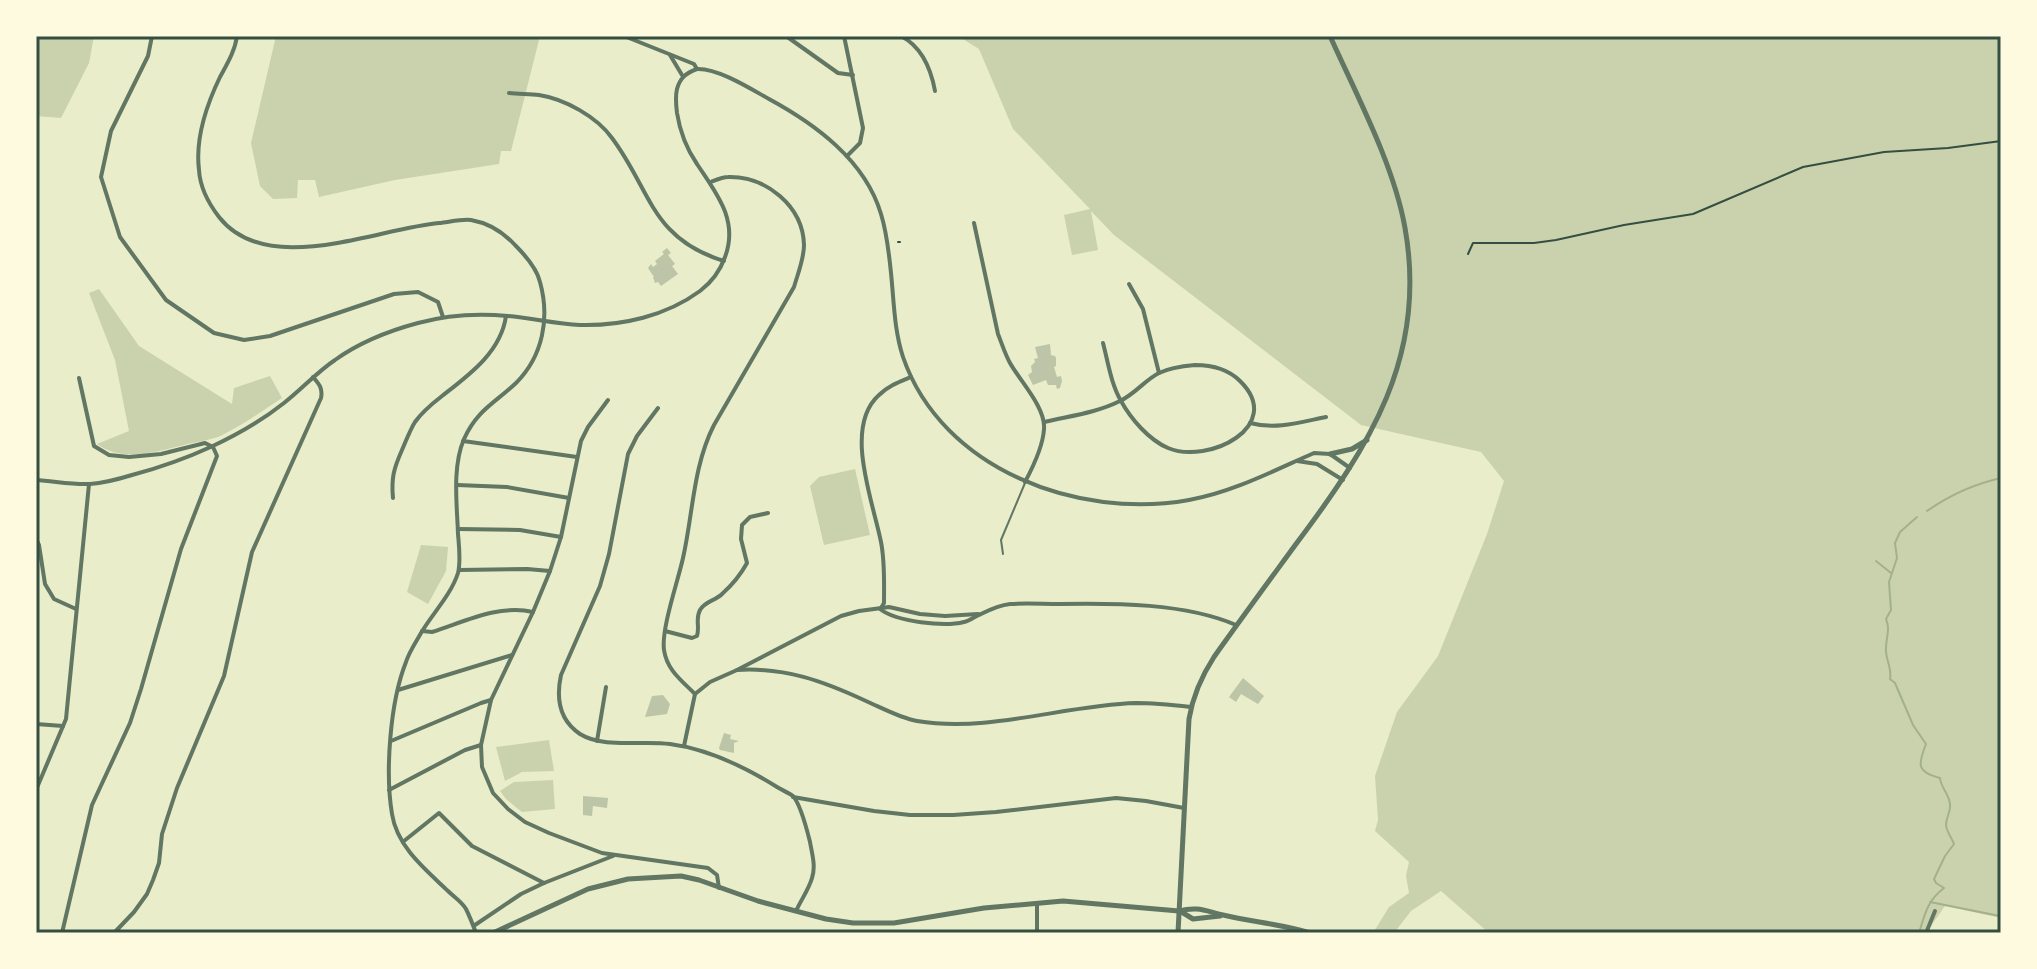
<svg xmlns="http://www.w3.org/2000/svg" width="2037" height="969" font-family="Bitter,serif">
<style>
.green{fill:#cad2ad}
.lines{fill:none;stroke-linecap:round;stroke-linejoin:round}
.stream{stroke:#a3b18a;stroke-width:2}
.building{fill:#bcc5a7}
.path{stroke:#344e41;stroke-width:2}
.service{stroke:#617663;stroke-width:2}
.minor{stroke:#617663;stroke-width:4}
.tertiary{stroke:#617663;stroke-width:5}
.neatline{fill:none;stroke:#344e41;stroke-width:3}
</style>
<rect width="100%" height="100%" fill="#e9edc9"/>
<g class="green">
<path d="M 36,36 L 94,36 L 89,63 L 61,118 L 36,116 Z"/>
<path d="M 276,36 L 540,36 L 511,151 L 501,151 L 499,164 L 395,180 L 319,197 L 315,180 L 298,180 L 297,198 L 273,199 L 260,186 L 251,143 Z"/>
<path d="M 958,36 L 2001,36 L 2001,918 L 1945,906 L 1926,933 L 1489,933 L 1441,891 L 1411,911 L 1394,933 L 1373,933 L 1389,907 L 1409,893 L 1406,876 L 1409,862 L 1375,831 L 1378,820 L 1375,776 L 1397,712 L 1438,656 L 1487,534 L 1504,481 L 1481,452 L 1361,425 L 1114,235 L 1091,211 L 1098,250 L 1072,255 L 1064,215 L 1090,209 L 1013,129 L 979,49 Z"/>
<path d="M 99,289 L 139,346 L 232,404 L 234,388 L 270,376 L 282,398 C 264,410 238,428 218,437 C 209,440 197,442 188,444 C 160,451 122,463 97,444 L 129,431 L 115,360 L 89,293 Z"/>
<path d="M 855,469 L 870,535 L 824,545 L 810,486 L 819,477 Z"/>
<path d="M 421,545 L 448,547 L 446,571 L 428,604 L 407,592 Z"/>
<path d="M 549,740 L 554,771 L 522,772 L 505,781 L 496,747 Z"/>
<path d="M 553,780 L 555,809 L 522,812 L 506,799 L 500,791 L 514,782 Z"/>
</g>
<g class="lines">
<g class="stream">
<path d="M 1927,511 C 1950,495 1974,484 2001,478"/>
<path d="M 1917,517 L 1900,532 L 1895,543 L 1897,558 L 1889,582 L 1891,610 L 1886,619 C 1891,631 1885,639 1886,652 C 1887,663 1892,668 1890,679 L 1895,683 L 1913,725 L 1926,744 C 1918,764 1916,772 1940,778 C 1941,788 1949,794 1950,804 C 1951,812 1946,817 1946,825 C 1946,831 1952,838 1954,844 L 1945,856 L 1934,879 L 1936,883 L 1944,888 C 1927,901 1925,914 1919,933"/>
<path d="M 1876,561 L 1891,573"/>
<path d="M 1930,902 L 2000,916"/>
</g>
</g>
<g class="building">
<path d="M 667,248 L 671,253 L 668,255 L 675,264 L 672,266 L 678,274 L 661,286 L 658,282 L 655,283 L 653,277 L 654,277 L 648,268 L 651,264 L 653,267 L 657,264 L 655,261 L 664,254 L 662,252 Z"/>
<path d="M 1050,344 L 1051,355 L 1055,356 L 1056,358 L 1056,366 L 1054,367 L 1057,377 L 1061,376 L 1062,381 L 1060,388 L 1057,389 L 1056,385 L 1048,385 L 1046,380 L 1033,385 L 1028,375 L 1032,372 L 1031,366 L 1035,362 L 1034,359 L 1038,358 L 1035,347 Z"/>
<path d="M 1243,678 L 1264,696 L 1258,704 L 1241,694 L 1236,702 L 1229,697 Z"/>
<path d="M 663,695 L 670,704 L 667,714 L 645,717 L 652,696 Z"/>
<path d="M 724,733 L 731,735 L 730,739 L 739,741 L 734,743 L 734,753 L 720,750 L 719,748 Z"/>
<path d="M 583,796 L 608,798 L 607,808 L 593,806 L 592,816 L 583,815 Z"/>
</g>
<g class="lines">
<g class="path">
<path d="M 898,242 L 900,242"/>
<path d="M 1468,254 L 1473,243 L 1534,243 L 1556,240 L 1624,225 L 1693,214 L 1803,167 L 1884,152 L 1948,148 L 2001,141"/>
</g>
<path class="service" d="M 1003,554 L 1001,540 L 1025,483"/>
<g class="minor">
<path d="M 152,36 L 148,56 L 111,131 L 101,177 L 120,237 L 166,300 L 214,333 L 244,340 L 270,336 L 394,294 L 418,292 L 438,302 L 443,317"/>
<path d="M 237,36 C 235,51 227,64 220,77 C 206,106 195,138 199,170 C 200,187 209,204 219,217 C 267,278 375,229 439,223 C 449,222 461,219 471,220 C 488,223 504,233 515,245 C 524,254 537,269 540,282 C 550,318 543,356 516,383 C 495,403 477,410 464,439 C 452,467 457,504 458,534 C 459,546 461,561 458,573 C 451,595 432,614 421,633 C 416,642 409,652 406,662 C 390,702 385,772 392,814 C 397,847 426,870 448,891 C 454,897 462,902 466,909 C 470,917 473,925 476,933"/>
<path d="M 624,36 L 694,64 L 697,69 C 718,68 751,89 769,99 C 815,124 865,160 881,214 C 887,233 889,253 891,273 C 894,302 894,329 903,357 C 942,470 1079,520 1189,500 C 1233,492 1273,471 1314,453 L 1330,454 L 1350,468"/>
<path d="M 786,36 L 838,73 L 853,75"/>
<path d="M 844,36 L 863,128 L 860,143 L 847,156"/>
<path d="M 901,36 C 922,47 931,69 935,91"/>
<path d="M 670,55 L 682,75"/>
<path d="M 509,93 C 519,94 529,94 539,95 C 565,99 597,117 612,138 C 651,190 651,239 724,261"/>
<path d="M 974,223 L 998,334 C 1002,344 1005,354 1010,363 C 1020,381 1046,408 1044,429 C 1043,447 1033,467 1025,482"/>
<path d="M 1129,284 L 1143,309 L 1159,373"/>
<path d="M 608,400 L 588,427 L 581,441 L 561,537 L 550,571 L 533,612 L 491,700 L 481,745 L 482,767 L 493,793 L 508,809 L 525,822 L 549,833 L 602,853 L 708,868 L 717,875 L 719,888"/>
<path d="M 658,408 L 637,436 L 628,454 L 609,554 L 600,586 L 561,675 C 556,698 559,720 580,734 C 604,749 642,740 670,744 C 708,749 745,767 777,787 C 782,790 789,793 793,796 C 801,805 807,830 810,842 C 812,854 816,866 812,878 C 809,889 801,900 796,911"/>
<path d="M 1044,422 C 1069,416 1096,413 1120,401 C 1135,394 1145,380 1159,373 C 1169,368 1184,366 1195,365 C 1211,365 1228,369 1240,381 C 1286,426 1208,465 1168,448 C 1149,440 1131,419 1121,401 C 1111,384 1108,362 1103,343"/>
<path d="M 1250,423 C 1276,430 1301,422 1326,417"/>
<path d="M 463,441 L 577,457"/>
<path d="M 1297,461 L 1317,464 L 1343,480"/>
<path d="M 36,480 C 54,481 72,485 90,484 C 104,483 119,479 132,475 C 185,461 241,437 284,403 C 302,389 317,372 335,360 C 360,342 388,331 418,323 C 447,315 477,313 508,316 C 532,318 556,324 580,325 C 622,326 666,316 700,291 C 712,282 720,271 725,257 C 739,220 716,193 697,164 C 686,148 680,132 677,113 C 676,105 675,97 677,89 C 680,78 686,73 697,69"/>
<path d="M 457,485 L 507,487 L 569,498"/>
<path d="M 393,498 C 391,478 394,468 402,450 C 406,441 410,430 415,422 C 422,412 433,403 442,396 C 469,375 501,352 506,316"/>
<path d="M 458,529 L 520,530 L 561,537"/>
<path d="M 36,539 L 39,545 L 45,584 L 54,599 L 76,609"/>
<path d="M 459,570 L 527,569 L 550,571"/>
<path d="M 881,608 L 884,603 C 884,582 885,562 881,542 C 873,501 843,427 879,395 C 888,386 899,382 911,377"/>
<path d="M 880,609 C 897,622 944,627 964,622 C 970,621 975,616 981,614 C 989,610 1001,605 1010,604 C 1026,603 1043,604 1059,604 C 1115,603 1185,603 1236,625"/>
<path d="M 422,631 L 432,632 C 464,622 499,604 533,612"/>
<path d="M 665,631 L 692,638 L 697,636 C 700,626 695,619 700,610 C 705,601 715,601 722,594 C 731,586 741,574 747,563 L 741,539 L 742,525 L 750,517 L 768,513"/>
<path d="M 737,670 C 785,667 823,681 866,701 C 882,708 900,718 917,721 C 990,733 1064,705 1136,703 C 1154,703 1173,705 1191,707"/>
<path d="M 398,690 L 512,655"/>
<path d="M 695,694 C 681,680 667,670 664,650 C 661,629 678,581 683,558 C 693,514 693,466 714,425 L 794,287 C 798,273 804,259 804,245 C 803,206 766,176 728,177 C 722,177 716,180 711,182"/>
<path d="M 36,724 L 63,726"/>
<path d="M 391,741 L 481,703 L 491,700"/>
<path d="M 597,741 L 606,687"/>
<path d="M 684,746 L 695,694 L 710,682 L 737,670 L 841,616 L 859,611 L 889,607 L 920,614 L 945,616 L 978,614"/>
<path d="M 36,790 L 66,719 L 89,484"/>
<path d="M 389,790 L 465,750 L 481,745"/>
<path d="M 793,797 L 874,811 L 910,815 L 953,815 L 996,812 L 1116,798 L 1146,801 L 1184,808"/>
<path d="M 404,841 L 439,813 L 472,846 L 544,883"/>
<path d="M 1037,903 L 1037,933"/>
<path d="M 475,925 L 521,894 L 544,883 L 613,856"/>
<path d="M 62,933 L 92,805 L 130,723 L 141,689 L 181,549 L 217,456 L 213,447 L 205,443 L 161,454 L 129,457 L 109,455 L 94,446 L 79,378"/>
<path d="M 114,933 L 134,912 L 147,894 L 153,880 L 159,863 L 162,834 L 177,788 L 224,676 L 252,552 L 321,398 C 323,388 319,384 313,377"/>
<path d="M 1926,933 L 1935,911"/>
</g>
<g class="tertiary">
<path d="M 1330,454 L 1352,449 L 1367,440"/>
<path d="M 1180,911 L 1193,919 L 1220,916"/>
<path d="M 493,933 L 588,889 L 628,879 L 681,876 L 699,880 L 758,901 L 826,919 L 853,923 L 894,923 L 984,908 L 1063,901 L 1179,911 C 1198,906 1205,911 1223,915 C 1252,922 1281,924 1310,933"/>
<path d="M 1178,933 L 1189,719 C 1193,695 1201,677 1214,657 C 1241,619 1269,581 1296,544 C 1369,447 1428,356 1405,228 C 1394,165 1356,94 1330,36"/>
</g>
</g>
<rect width="2037" height="969" fill="none" stroke="#fefae0" stroke-width="76"/>
<rect x="38" y="38" width="1961" height="893" class="neatline"/>
</svg>
